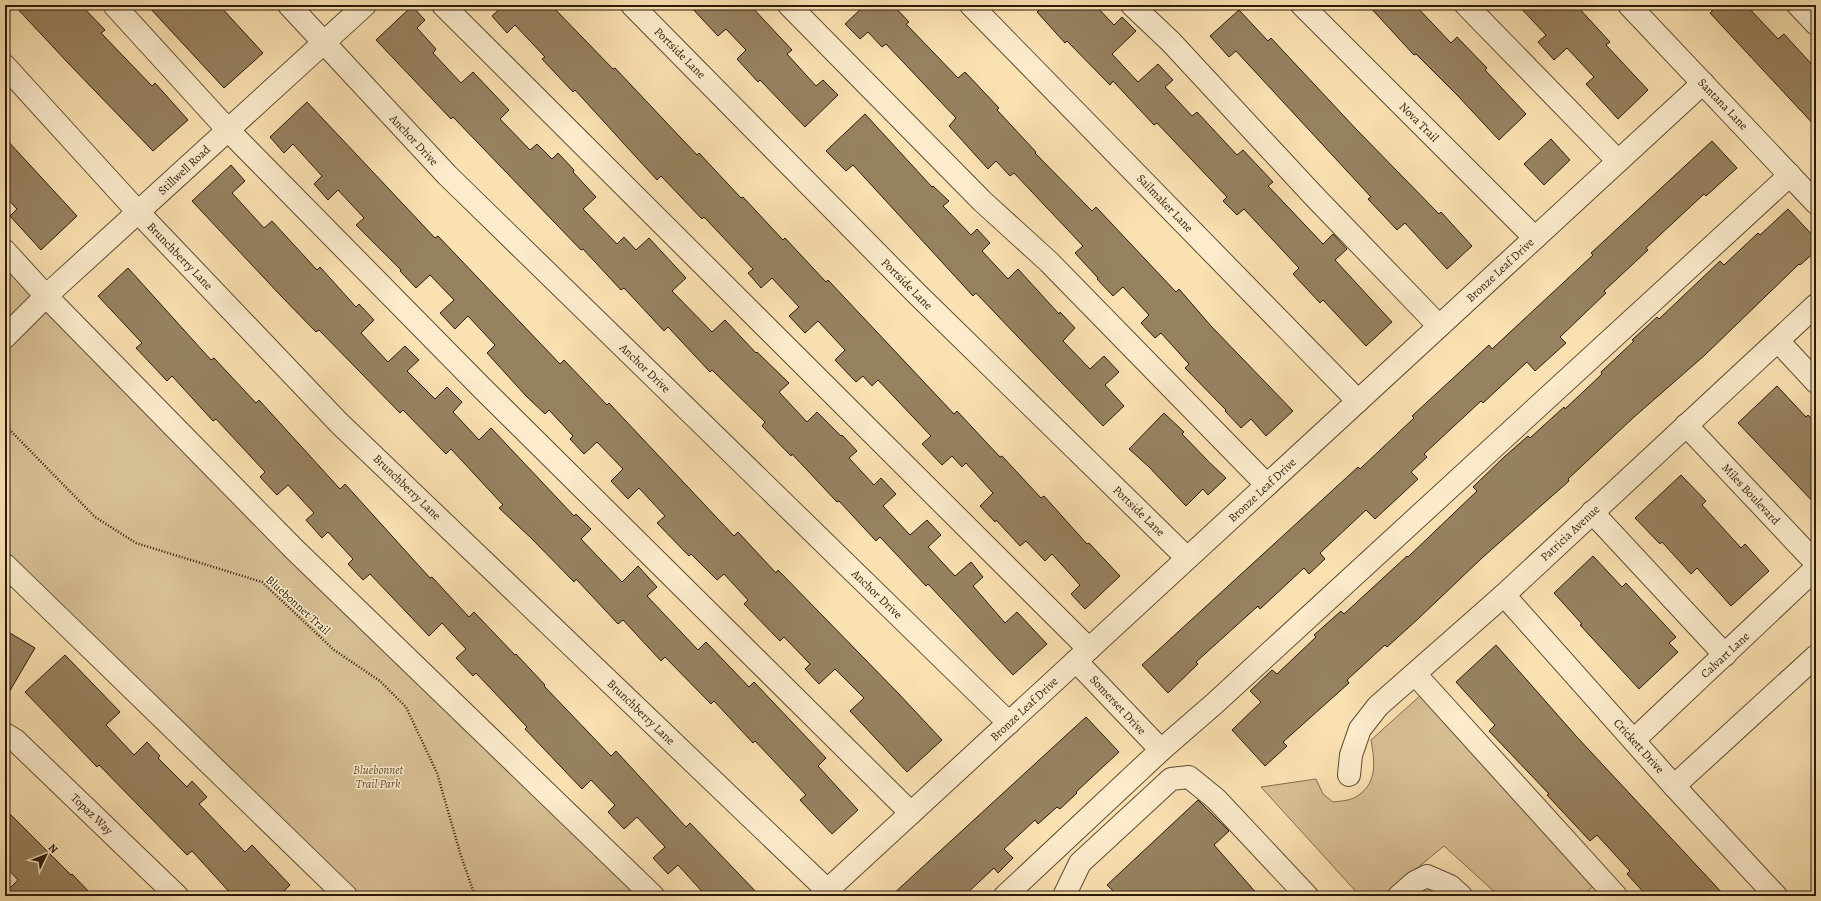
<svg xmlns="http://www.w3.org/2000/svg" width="1821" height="901" font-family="Alegreya,serif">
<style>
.green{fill:#d7bf94;stroke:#816d4e}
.building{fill:#978260;stroke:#2b1b08}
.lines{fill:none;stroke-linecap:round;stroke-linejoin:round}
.minor-casing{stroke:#5f4c32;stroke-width:24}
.path{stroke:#2b1b08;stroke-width:2.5;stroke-dasharray:1 2;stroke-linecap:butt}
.minor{stroke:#fceccc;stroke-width:22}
.labels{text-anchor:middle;stroke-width:3;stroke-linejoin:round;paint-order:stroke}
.street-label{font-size:12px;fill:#2b1b08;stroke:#fceccc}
.park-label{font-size:12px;font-style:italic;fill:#5f4c32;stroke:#fceccc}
</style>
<rect width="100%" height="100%" fill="#fae1b1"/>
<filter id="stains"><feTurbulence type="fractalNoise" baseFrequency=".005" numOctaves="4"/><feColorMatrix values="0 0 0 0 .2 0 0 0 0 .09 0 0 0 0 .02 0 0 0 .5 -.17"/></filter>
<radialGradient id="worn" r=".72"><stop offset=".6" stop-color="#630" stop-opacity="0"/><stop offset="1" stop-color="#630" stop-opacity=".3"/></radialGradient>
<g class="green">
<path d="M 5,259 L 107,375 L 649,896 L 355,896 L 5,556 Z"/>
<path d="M 1422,694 L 1595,885 L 1582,896 L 1499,896 L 1444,846 L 1383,896 L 1360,896 L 1261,787 L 1316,779 L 1323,794 L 1333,802 C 1339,801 1348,801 1354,798 C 1378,785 1375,763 1371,740 Z"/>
</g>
<g class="building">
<path d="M 14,5 L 81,5 L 105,30 L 101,33 L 152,86 L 155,83 L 188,120 L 153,151 L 69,64 Z"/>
<path d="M 147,5 L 219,5 L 263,53 L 224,88 Z"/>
<path d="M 504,5 L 551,5 L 613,69 L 615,68 L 697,155 L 699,153 L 741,198 L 743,197 L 783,240 L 785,238 L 826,282 L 828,280 L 954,414 L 957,411 L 1000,457 L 1002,456 L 1041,498 L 1044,496 L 1087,544 L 1089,543 L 1120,576 L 1085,609 L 1071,594 L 1080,585 L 1052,554 L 1045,561 L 1026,541 L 1020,546 L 996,520 L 995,522 L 980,506 L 993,493 L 966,463 L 962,467 L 952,456 L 942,465 L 922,444 L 931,436 L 878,380 L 872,386 L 863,376 L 856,382 L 835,360 L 845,350 L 818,321 L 805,333 L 789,316 L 799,307 L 772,278 L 761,288 L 748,273 L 753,269 L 704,217 L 702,219 L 661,176 L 657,180 L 575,90 L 573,92 L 542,59 L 545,57 L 515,25 L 507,33 L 492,16 Z"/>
<path d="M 689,5 L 750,5 L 792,50 L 787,54 L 816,86 L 823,80 L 838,95 L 805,127 L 760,80 L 758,82 L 737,59 L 746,50 L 726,29 L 718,36 Z"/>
<path d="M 865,5 L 893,5 L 909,22 L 906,24 L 958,78 L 965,72 L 999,108 L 997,110 L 1036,152 L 1035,153 L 1092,211 L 1096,207 L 1176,292 L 1179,289 L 1211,326 L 1293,411 L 1266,436 L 1251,419 L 1241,428 L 1225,411 L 1226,410 L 1185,368 L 1189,364 L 1161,333 L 1155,338 L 1141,323 L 1149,315 L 1123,287 L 1113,296 L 1097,279 L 1098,278 L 1075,253 L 1083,246 L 1014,173 L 1010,176 L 996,161 L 988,169 L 949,126 L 956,118 L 886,44 L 882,47 L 868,32 L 860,39 L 845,24 Z"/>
<path d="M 1045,5 L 1095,5 L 1114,25 L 1122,17 L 1136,31 L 1112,54 L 1138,82 L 1158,64 L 1173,80 L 1165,87 L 1192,116 L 1197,112 L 1237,155 L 1243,150 L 1273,182 L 1268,186 L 1323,244 L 1333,234 L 1347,249 L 1335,260 L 1392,322 L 1366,346 L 1323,300 L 1320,303 L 1293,274 L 1299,268 L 1244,209 L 1237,215 L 1223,201 L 1227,197 L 1157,123 L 1154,125 L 1113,81 L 1110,85 L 1067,41 L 1065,43 L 1037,12 Z"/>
<path d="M 1368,5 L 1415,5 L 1451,43 L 1457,37 L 1487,68 L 1485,70 L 1526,114 L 1499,140 L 1458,96 L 1416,54 L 1414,55 Z"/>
<path d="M 1518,5 L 1576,5 L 1610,42 L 1606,45 L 1648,90 L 1618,119 L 1586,84 L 1594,77 L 1567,48 L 1554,60 L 1538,42 L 1546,35 Z"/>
<path d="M 1719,5 L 1746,5 L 1778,39 L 1784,34 L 1816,69 L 1816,127 L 1710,13 Z"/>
<path d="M 412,6 L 425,20 L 417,28 L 436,49 L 433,53 L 461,83 L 473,72 L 509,110 L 500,119 L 530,150 L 537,144 L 552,159 L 558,153 L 574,170 L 573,172 L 596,197 L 583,209 L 617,244 L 624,237 L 636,250 L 649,238 L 686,278 L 672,291 L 712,332 L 725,320 L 756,353 L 757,352 L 789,383 L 779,392 L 807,422 L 817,412 L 841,436 L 842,435 L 857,451 L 849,458 L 874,485 L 881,478 L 896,494 L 883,506 L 910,535 L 927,520 L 941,535 L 928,547 L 955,576 L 971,562 L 983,577 L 973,586 L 1005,623 L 1017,612 L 1047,644 L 1013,675 L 928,584 L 926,586 L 880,537 L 876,541 L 839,501 L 837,502 L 792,454 L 791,456 L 762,426 L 765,422 L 712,370 L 710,372 L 668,327 L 664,331 L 624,288 L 621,290 L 583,249 L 581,250 L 453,117 L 451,119 L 376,40 Z"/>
<path d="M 1239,10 L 1268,41 L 1271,38 L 1356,129 L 1439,214 L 1441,212 L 1472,246 L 1447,269 L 1405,223 L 1397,230 L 1368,199 L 1371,197 L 1236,51 L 1229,57 L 1210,36 Z"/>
<path d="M 307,102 L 435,238 L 438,236 L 560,364 L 564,360 L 607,405 L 609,403 L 734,536 L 738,532 L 776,573 L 778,570 L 899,694 L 942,740 L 907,772 L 850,711 L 864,698 L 835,669 L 819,684 L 805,669 L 810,664 L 784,637 L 780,641 L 744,604 L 748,600 L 724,574 L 717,580 L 691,554 L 689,556 L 657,523 L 665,516 L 639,488 L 628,499 L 611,481 L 623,469 L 597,442 L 584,454 L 570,439 L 573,436 L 549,410 L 545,414 L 526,396 L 487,353 L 495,345 L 468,316 L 455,329 L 440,313 L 454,300 L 430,275 L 416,288 L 400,271 L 401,270 L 356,225 L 364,218 L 338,190 L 328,200 L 314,184 L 322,176 L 293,144 L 284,153 L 270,137 Z"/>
<path d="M 865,114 L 932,187 L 933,186 L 949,201 L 943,206 L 971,235 L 977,229 L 990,243 L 982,251 L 1008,279 L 1018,269 L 1059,314 L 1060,312 L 1075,328 L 1063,341 L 1090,369 L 1104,356 L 1119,372 L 1105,385 L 1124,406 L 1103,426 L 976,293 L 973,296 L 853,165 L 846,171 L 826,151 Z"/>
<path d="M 5,138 L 77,216 L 41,250 L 10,216 L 17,209 L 5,196 Z"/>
<path d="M 1551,139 L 1570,160 L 1544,185 L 1524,164 Z"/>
<path d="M 1712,141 L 1737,168 L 1706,196 L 1704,194 L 1646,248 L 1648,250 L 1604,291 L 1606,293 L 1560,337 L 1566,343 L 1535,371 L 1527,362 L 1483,403 L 1481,401 L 1424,454 L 1427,457 L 1411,472 L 1418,479 L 1402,494 L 1375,519 L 1366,510 L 1320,553 L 1325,559 L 1309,574 L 1304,568 L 1260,609 L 1258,606 L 1196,662 L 1198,664 L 1168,693 L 1142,665 L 1358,467 L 1360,469 L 1414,418 L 1412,416 L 1489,345 L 1492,349 L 1593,255 L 1591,253 Z"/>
<path d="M 231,165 L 245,181 L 232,193 L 264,228 L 272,221 L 317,270 L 320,267 L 356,307 L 359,304 L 374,320 L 361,333 L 388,362 L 405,346 L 419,360 L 407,371 L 435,399 L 447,387 L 462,402 L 453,412 L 479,440 L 491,428 L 574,516 L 576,514 L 591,529 L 581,539 L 622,582 L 638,566 L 657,587 L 647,596 L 698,650 L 706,642 L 749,687 L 754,682 L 826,758 L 818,766 L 858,810 L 832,834 L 800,800 L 806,795 L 755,741 L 753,743 L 714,701 L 711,704 L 665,657 L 661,661 L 623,620 L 618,624 L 576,579 L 574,582 L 531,538 L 499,508 L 503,505 L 451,449 L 446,454 L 403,410 L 400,413 L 319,330 L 316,332 L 281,296 L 192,201 Z"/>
<path d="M 1788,209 L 1816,239 L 1816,251 L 1800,265 L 1799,264 L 1705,355 L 1633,418 L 1568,479 L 1569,481 L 1482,558 L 1418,619 L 1387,647 L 1385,645 L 1347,680 L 1349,683 L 1283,742 L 1287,746 L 1265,766 L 1232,730 L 1261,702 L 1250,691 L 1272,670 L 1277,674 L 1316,637 L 1314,635 L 1341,611 L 1344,614 L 1407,556 L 1408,557 L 1477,491 L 1473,487 L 1504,457 L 1528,436 L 1530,438 L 1564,407 L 1565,409 L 1602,374 L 1601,372 L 1634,341 L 1632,340 L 1657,317 L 1659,319 L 1720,261 L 1724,265 L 1758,233 L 1760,235 Z"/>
<path d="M 128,268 L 211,360 L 214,358 L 256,403 L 259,400 L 340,489 L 345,484 L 430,578 L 432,577 L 469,617 L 474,612 L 515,655 L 516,654 L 545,685 L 544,686 L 611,756 L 616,751 L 686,827 L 690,823 L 760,896 L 706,896 L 678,865 L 668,874 L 653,858 L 665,847 L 637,817 L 624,829 L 608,812 L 615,805 L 591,780 L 582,789 L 525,729 L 527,727 L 476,673 L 473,676 L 456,658 L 466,649 L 442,623 L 429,636 L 370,574 L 363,580 L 348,564 L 353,559 L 328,532 L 322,538 L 306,520 L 314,513 L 288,485 L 277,495 L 260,477 L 265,472 L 216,419 L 213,421 L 172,376 L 167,381 L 136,348 L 142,343 L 98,296 Z"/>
<path d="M 1777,386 L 1806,417 L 1808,415 L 1816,423 L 1816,505 L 1738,423 Z"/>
<path d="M 1164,413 L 1184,432 L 1182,434 L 1209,462 L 1226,478 L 1208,495 L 1203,489 L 1186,506 L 1149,467 L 1129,449 Z"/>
<path d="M 1681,475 L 1706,501 L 1702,505 L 1741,548 L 1745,544 L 1769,571 L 1731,606 L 1697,568 L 1691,574 L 1662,542 L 1660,544 L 1635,518 Z"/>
<path d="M 1593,556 L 1622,587 L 1626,583 L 1676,637 L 1669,643 L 1678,652 L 1639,689 L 1580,625 L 1582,624 L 1554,593 Z"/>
<path d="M 5,630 L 35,648 L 5,699 Z"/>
<path d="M 1496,645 L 1576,736 L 1725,896 L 1647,896 L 1627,874 L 1630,871 L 1597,835 L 1590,841 L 1547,795 L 1549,794 L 1489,731 L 1495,725 L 1456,682 Z"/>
<path d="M 65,655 L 120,712 L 106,725 L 134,755 L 147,742 L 160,756 L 158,758 L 187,787 L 192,781 L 207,797 L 199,804 L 245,852 L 252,845 L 290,885 L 279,896 L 233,896 L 192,851 L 187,855 L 99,765 L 97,767 L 25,692 Z"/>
<path d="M 1086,717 L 1119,752 L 1076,792 L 1077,793 L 1060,809 L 1057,807 L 1038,824 L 1035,820 L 1004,849 L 1013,858 L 998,873 L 994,868 L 964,896 L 891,896 Z"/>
<path d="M 1198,800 L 1229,831 L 1214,845 L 1259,896 L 1118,896 L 1107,885 Z"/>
<path d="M 5,809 L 71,875 L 72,874 L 93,896 L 5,896 L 5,893 L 18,880 L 5,866 Z"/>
</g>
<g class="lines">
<defs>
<g id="minor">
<path d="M 114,5 L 228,130 L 482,388 L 911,813"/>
<path d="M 289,5 L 447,175 L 1009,723"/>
<path d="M 443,5 L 1089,649"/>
<path d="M 632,5 L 917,294 L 1187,558"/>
<path d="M 789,5 L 982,201 L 1049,262 L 1267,485"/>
<path d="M 971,5 L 1358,401"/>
<path d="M 1132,5 L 1171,42 L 1313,195 L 1439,326"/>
<path d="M 1302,5 L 1535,238"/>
<path d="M 1466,5 L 1618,161"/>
<path d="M 1629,5 L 1816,203"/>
<path d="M 1798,5 L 1816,24"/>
<path d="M 5,66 L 138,212 L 339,423 L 827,890"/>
<path d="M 5,251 L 46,296 L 294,549 L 653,896"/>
<path d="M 5,337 L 46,296 L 365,5"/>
<path d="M 1778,341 L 1816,382"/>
<path d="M 1686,425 L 1816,563"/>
<path d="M 1592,512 L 1725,655"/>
<path d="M 5,565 L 346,896"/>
<path d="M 1504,595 L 1674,786 L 1776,896"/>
<path d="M 1076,661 L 1161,750"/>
<path d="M 1415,674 L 1616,896"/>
<path d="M 5,734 L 15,740 L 177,896"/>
<path d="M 1634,740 L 1816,568"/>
<path d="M 1349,775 L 1351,755 L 1360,729 L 1378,706 L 1504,595 L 1816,305"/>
<path d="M 1674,786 L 1816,656"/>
<path d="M 821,896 L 1703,83"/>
<path d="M 1005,896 L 1161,750 L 1214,704 L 1790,175"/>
<path d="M 1064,896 L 1080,863 L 1171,779 L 1189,777 L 1216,799 L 1307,896"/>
<path d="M 1399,896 L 1415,882 L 1427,876 L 1450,886 L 1461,896"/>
</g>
</defs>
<use href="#minor" class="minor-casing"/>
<path class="path" d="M 5,425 L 95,517 L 136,543 L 262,582 L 334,650 L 380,681 L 406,707 L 437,773 L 461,856 L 475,896"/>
<use href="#minor" class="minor"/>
</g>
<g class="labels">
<g class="street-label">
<text transform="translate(680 53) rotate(45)" y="4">Portside Lane</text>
<text transform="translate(1723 104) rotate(46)" y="4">Santana Lane</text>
<text transform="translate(1419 122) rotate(45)" y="4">Nova Trail</text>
<text transform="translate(414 140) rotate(47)" y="4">Anchor Drive</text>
<text transform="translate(184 170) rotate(-43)" y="4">Stillwell Road</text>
<text transform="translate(1165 203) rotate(46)" y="4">Sailmaker Lane</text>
<text transform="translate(180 256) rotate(46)" y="4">Brunchberry Lane</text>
<text transform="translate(1500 270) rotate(-43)" y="4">Bronze Leaf Drive</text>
<text transform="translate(907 284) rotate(45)" y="4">Portside Lane</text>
<text transform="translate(645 368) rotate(44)" y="4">Anchor Drive</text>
<text transform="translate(407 487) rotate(44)" y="4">Brunchberry Lane</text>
<text transform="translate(1262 490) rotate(-43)" y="4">Bronze Leaf Drive</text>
<text transform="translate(1751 494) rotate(47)" y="4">Miles Boulevard</text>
<text transform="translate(1139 511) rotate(44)" y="4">Portside Lane</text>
<text transform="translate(1570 533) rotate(-43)" y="4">Patricia Avenue</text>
<text transform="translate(877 594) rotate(44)" y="4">Anchor Drive</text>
<text transform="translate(298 605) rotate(42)" y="4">Bluebonnet Trail</text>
<text transform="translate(1725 655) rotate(-43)" y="4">Calvart Lane</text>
<text transform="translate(1118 705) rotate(47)" y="4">Somerset Drive</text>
<text transform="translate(1024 709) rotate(-43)" y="4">Bronze Leaf Drive</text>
<text transform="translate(641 712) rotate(44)" y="4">Brunchberry Lane</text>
<text transform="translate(1639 746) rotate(48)" y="4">Crickett Drive</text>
<text transform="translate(92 814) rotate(44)" y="4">Topaz Way</text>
</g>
<g class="park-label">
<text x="378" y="774">Bluebonnet<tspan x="378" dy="14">Trail Park</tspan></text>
</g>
</g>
<rect width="1821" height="901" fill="none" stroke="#fae1b1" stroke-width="20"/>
<rect x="6" y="6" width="1809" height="889" fill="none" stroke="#2b1b08" stroke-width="2"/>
<rect x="10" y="10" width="1801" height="881" fill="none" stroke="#2b1b08"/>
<g transform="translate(46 855) rotate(47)" stroke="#fceccc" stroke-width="3" paint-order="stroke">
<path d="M0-3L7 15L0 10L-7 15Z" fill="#2b1b08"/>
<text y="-6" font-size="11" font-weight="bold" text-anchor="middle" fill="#2b1b08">N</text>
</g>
<rect width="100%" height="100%" filter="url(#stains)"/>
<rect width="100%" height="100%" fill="url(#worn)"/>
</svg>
